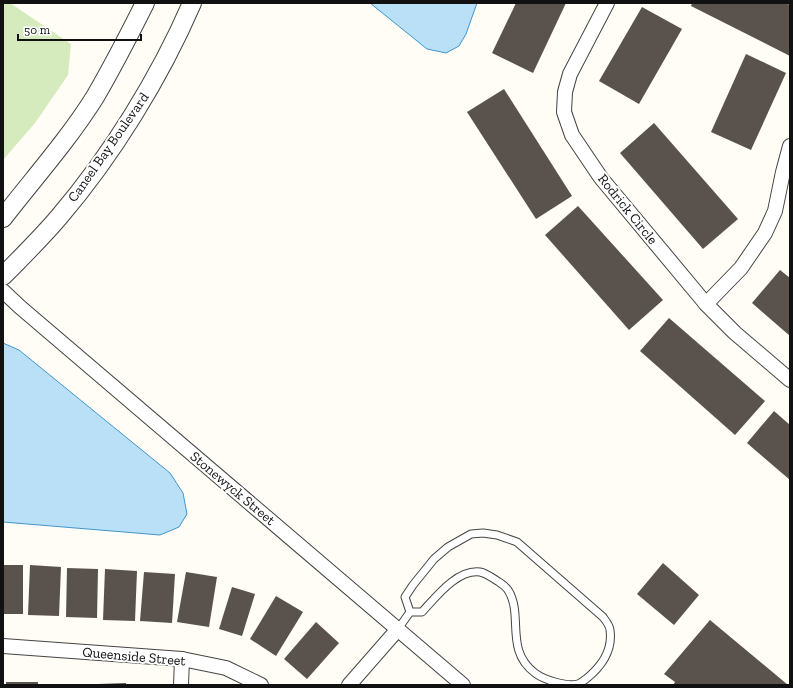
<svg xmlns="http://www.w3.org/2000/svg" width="793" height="688" font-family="'Zilla Slab',serif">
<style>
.green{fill:#d5ebbd}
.water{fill:#b9e0f7;stroke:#3f96cf}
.building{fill:#5a524d}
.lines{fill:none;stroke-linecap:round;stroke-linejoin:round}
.service-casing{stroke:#444;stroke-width:9}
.minor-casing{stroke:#444;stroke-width:16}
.tertiary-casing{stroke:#444;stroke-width:20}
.service{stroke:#fff;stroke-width:7}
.minor{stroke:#fff;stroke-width:14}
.tertiary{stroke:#fff;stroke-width:18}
.labels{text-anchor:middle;stroke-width:4;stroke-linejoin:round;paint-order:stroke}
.street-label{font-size:14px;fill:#111;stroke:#fff}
</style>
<rect width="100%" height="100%" fill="#fffdf5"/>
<path class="green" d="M 3,3 L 10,3 L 71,44 L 68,75 L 35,123 L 3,160 Z"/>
<g class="water">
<path d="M 370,3 L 477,3 L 466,34 L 459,46 L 446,53 L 427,49 Z"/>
<path d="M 3,343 L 19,350 L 170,473 L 183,493 L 187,514 L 179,527 L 160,535 L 3,522 Z"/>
</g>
<g class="building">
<path d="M 516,3 L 566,3 L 533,73 L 492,53 Z"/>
<path d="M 692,3 L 786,3 L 790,5 L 790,56 L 691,6 Z"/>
<path d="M 642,7 L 682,29 L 639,104 L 599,81 Z"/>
<path d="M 746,54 L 786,73 L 751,150 L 711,132 Z"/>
<path d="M 504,89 L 572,196 L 536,219 L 467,112 Z"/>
<path d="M 654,123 L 738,219 L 703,249 L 620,153 Z"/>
<path d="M 578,206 L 663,300 L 629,330 L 545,235 Z"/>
<path d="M 780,270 L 790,278 L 790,336 L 752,303 Z"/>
<path d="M 669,318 L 765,401 L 735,435 L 640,351 Z"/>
<path d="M 774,411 L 790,425 L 790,480 L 747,443 Z"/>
<path d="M 663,563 L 699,595 L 674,625 L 637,594 Z"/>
<rect x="3" y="565" width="20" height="49"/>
<path d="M 30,565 L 61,567 L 59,616 L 28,615 Z"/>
<path d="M 67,568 L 98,569 L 97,618 L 66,617 Z"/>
<path d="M 105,569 L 137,571 L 135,621 L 103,620 Z"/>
<path d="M 144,572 L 175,574 L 172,623 L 140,621 Z"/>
<path d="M 186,572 L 217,577 L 209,627 L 177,622 Z"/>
<path d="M 232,587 L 255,594 L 242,636 L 219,629 Z"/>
<path d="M 276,596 L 303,612 L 276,656 L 250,639 Z"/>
<path d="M 710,620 L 788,685 L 673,685 L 675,682 L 664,674 Z"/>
<path d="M 316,622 L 339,643 L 307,679 L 284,659 Z"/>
<rect x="6" y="682" width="32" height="3"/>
<path d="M 126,683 L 126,685 L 98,685 L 98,684 Z"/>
</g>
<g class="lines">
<defs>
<g id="service">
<path d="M 483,533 L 497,535 L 517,542 L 603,617 C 606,621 610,626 610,630 C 613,651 601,667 586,679 C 584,680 581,683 578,684 C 567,687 544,680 535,673 C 504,650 524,615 508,590 C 506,587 502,584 499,582 C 494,579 486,573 480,572 C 457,569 436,597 422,612 L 410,612 L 405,597 L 413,585 L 434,559 L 448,547 L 471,534 Z"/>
<path d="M 398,629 L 410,612"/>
</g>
<g id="minor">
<path d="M 607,3 L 570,74 L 565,92 L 564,112 L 572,135 L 601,178 L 706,304 L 735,333 L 790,380"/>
<path d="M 3,291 L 20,307 L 463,685"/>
<path d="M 706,304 L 741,268 L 765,233 L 775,211 L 783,172 L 790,146"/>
<path d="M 3,646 L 182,659 L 226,668 L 261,685"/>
<path d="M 181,685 L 182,659"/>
<path d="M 349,685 L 398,629"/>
</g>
<g id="tertiary">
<path d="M 3,218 C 34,178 68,140 95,97 C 113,66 129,35 145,3"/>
<path d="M 3,276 C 22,257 42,237 59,217 C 112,155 160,77 192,3"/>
</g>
</defs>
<use href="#service" class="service-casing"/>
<use href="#minor" class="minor-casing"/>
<use href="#tertiary" class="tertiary-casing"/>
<use href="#service" class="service"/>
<use href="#minor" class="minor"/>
<use href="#tertiary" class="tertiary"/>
</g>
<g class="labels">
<g class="street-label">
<text transform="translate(108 147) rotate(-55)" y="5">Caneel Bay Boulevard</text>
<text transform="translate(628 209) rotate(51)" y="5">Rodrick Circle</text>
<text transform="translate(233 488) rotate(40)" y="5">Stonewyck Street</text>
<text transform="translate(134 656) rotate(5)" y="5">Queenside Street</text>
</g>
</g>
<rect width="793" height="688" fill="none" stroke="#111111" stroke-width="8"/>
<path d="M18 34v6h123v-6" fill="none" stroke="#111111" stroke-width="2"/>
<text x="24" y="34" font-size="12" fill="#111111" stroke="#ffffff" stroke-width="3" paint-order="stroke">50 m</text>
</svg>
